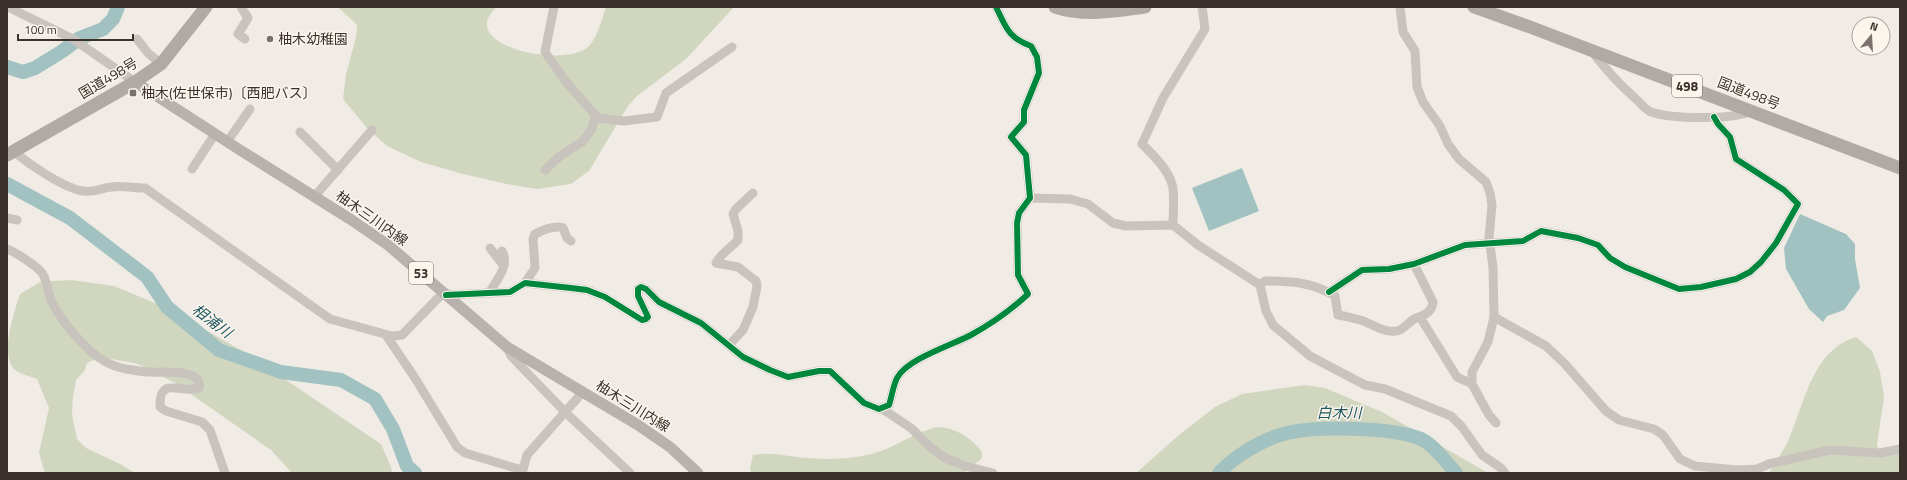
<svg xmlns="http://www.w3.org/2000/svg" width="1907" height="480" font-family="'Titillium Web','Noto Sans JP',sans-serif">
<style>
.green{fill:#d1d6bf}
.water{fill:#a1c2c1}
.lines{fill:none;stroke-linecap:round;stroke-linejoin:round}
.river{stroke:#a1c2c1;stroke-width:14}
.minor{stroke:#c9c3be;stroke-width:9}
.major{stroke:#b8b1ad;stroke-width:11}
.highway{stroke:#afaaa4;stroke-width:13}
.cycleway-casing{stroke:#fbf5ee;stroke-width:8}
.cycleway{stroke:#00873e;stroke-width:6}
.poi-dot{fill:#7a716c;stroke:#fbf5ee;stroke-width:1.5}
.labels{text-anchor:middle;stroke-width:3;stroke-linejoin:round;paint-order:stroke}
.shield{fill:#fbf5ee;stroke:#756b66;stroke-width:1}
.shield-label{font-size:13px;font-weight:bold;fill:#3b302b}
.poi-label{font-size:14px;fill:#3b302b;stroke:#fbf5ee;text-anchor:start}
.street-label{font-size:14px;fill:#3b302b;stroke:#fbf5ee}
.water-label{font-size:15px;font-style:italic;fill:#1f5a5e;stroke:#fbf5ee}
</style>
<rect width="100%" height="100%" fill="#f0ebe5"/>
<g class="green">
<path d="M 338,7 L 497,7 C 453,45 565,70 589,46 C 598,36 602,19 606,7 L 734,7 L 686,59 L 637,96 L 628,106 L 589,171 L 571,184 L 537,189 L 507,184 L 463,174 L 421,162 L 387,146 L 367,128 L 343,99 L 346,74 L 356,37 L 357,25 Z"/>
<path d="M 71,280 L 114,286 L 167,308 L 246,353 L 381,444 L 391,467 L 392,473 L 292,473 L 271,450 L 175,383 L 138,364 L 101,357 L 87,363 L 85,370 L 76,380 L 73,397 L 72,415 L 77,439 L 86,448 L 122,465 L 135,473 L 45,473 L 39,453 L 49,408 L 37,379 C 30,376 19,374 14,369 C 0,354 14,312 20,294 L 40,282 Z"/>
<path d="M 1856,337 L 1872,351 L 1880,372 L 1884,397 L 1877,445 L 1880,451 L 1893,454 L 1900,454 L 1900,473 L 1769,473 C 1775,463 1783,452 1788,441 C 1805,404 1811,351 1856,337 Z"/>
<path d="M 1305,385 L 1325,388 L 1382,412 L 1488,473 L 1136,473 L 1179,435 L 1215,407 L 1242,394 Z"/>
<path d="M 938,427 C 956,428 971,437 982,452 L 982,458 L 964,473 L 751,473 L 750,468 L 753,455 C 771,451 790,457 808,458 C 827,460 848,459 867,455 C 893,450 913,432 938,427 Z"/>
</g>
<g class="water">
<path d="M 1242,168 L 1259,211 L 1209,231 L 1192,188 Z"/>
<path d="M 1800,214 L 1846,234 L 1855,244 L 1855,259 L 1860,288 L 1844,310 L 1827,316 L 1823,322 L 1809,309 L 1786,269 L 1784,248 Z"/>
</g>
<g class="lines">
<g class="river">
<path d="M 7,67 L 23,72 L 35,68 L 61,52 L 80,38 L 103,29 L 113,19 L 118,7"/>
<path d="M 7,184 L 70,218 L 147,277 L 167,307 L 219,350 L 281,372 L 341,380 L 375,399 L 393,429 L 407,466 L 415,473"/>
<path d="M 1219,473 C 1236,455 1263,439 1287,433 C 1317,426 1393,427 1421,439 C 1434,445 1446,462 1456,473"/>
</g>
<g class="minor">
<path d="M 8,7 L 73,39 L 135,82"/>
<path d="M 241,7 L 248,18 L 238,34 L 245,39"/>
<path d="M 554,7 L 545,52 L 567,83 L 598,118 L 624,121 L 657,117 L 666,93 L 732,47"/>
<path d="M 1400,7 L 1403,32 L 1415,51 L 1417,87 L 1423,102 L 1440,126 L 1448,144 L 1459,159 L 1486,182 L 1490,193 L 1492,205 L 1489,238 L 1493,267 L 1494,317 L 1488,342 L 1472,372 L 1472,384 L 1489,415 L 1496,423"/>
<path d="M 137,39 L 148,53 L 161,64"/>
<path d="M 1591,50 C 1605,69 1620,85 1637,100 C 1641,104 1646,110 1651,112 C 1671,119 1733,120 1752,111"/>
<path d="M 300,132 L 338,170"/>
<path d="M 227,142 L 250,109"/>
<path d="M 13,151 C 29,164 63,188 83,191 C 94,193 101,188 111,187 C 121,185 134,188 145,188 L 330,319 L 392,336 L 402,335 L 444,292"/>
<path d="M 192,169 L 215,134"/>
<path d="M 545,170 L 560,156 L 582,142 L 591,130 L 596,116"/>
<path d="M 314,197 L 372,130"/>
<path d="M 1030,198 L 1070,199 L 1088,204 L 1113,223 L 1126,226 L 1173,225 L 1198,245 L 1260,285 L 1266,311 L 1273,325 L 1310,356 L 1365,385 L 1385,389 L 1451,416 L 1462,427 L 1482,455 L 1501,468 L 1505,473"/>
<path d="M 7,218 L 17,220"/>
<path d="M 1173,225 C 1173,214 1175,194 1172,184 C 1167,168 1153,155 1142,144 L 1163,98 L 1205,29 L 1202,7"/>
<path d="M 490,248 L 504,266"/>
<path d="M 7,249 C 15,252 37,266 42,273 C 48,281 47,295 53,304 C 62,322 88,353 106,362 C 112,365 120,368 126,369 C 134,370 142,372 150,372 C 161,373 204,368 199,388 C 180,394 159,375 160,407 L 166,411 L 202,422 L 210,430 L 225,473"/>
<path d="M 525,283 L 535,268 L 533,239 L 535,234 C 543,230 555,225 563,228 L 567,238 L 571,241"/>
<path d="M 1260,285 L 1265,281 C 1291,281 1312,282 1335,296 L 1338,315 C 1345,316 1353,318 1360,320 C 1371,323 1383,333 1396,331 C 1403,331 1409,321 1416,318 C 1425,315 1432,312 1433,302 L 1414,264"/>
<path d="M 1329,292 L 1362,270 L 1389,269 L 1414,264 L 1465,245 L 1523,241 L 1541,231 L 1578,238 L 1598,245 L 1610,258 L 1625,267 L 1679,289 L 1701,287 L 1736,279 L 1750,272 L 1761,262 L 1776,243 L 1798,204 L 1784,190 L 1736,159 L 1730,137 L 1718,124 L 1714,117"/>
<path d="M 489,293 C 497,280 510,265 502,251"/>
<path d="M 446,295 L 510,292 L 525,283 L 571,288 L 587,290 L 605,297 L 642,320 L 646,319 L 648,317 L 638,296 L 638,289 L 641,287 L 646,289 L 659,302 L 701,323 L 743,357 L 770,370 L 788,377 L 819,371 L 830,371 L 864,403 L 879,409 L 889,405 C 892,396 893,386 897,378 C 907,359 952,345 971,335 C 991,324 1011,310 1028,294 L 1018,275 L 1017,223 L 1019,213 L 1030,198 L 1026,155 L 1011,137 L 1024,122 L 1024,110 L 1039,73 L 1037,57 L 1031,46 C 1008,38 1006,27 996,7"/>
<path d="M 1420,317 L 1457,377 L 1472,384"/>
<path d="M 1494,317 L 1546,346 L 1564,363 L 1606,411 L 1619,420 L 1654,429 L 1663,435 L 1680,459 L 1695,466 L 1737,470 L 1757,469 L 1769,464 L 1830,450 L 1880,453 L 1900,449"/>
<path d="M 386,335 L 415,378 L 457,447 L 465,453 L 522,470"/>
<path d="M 729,345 L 743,330 L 753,307 L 757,286 L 756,281 L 738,267 L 716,263 C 721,253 731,248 738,240 L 738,231 L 733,214 L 736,209 L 753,193"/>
<path d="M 507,347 L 511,356 L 565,412 L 630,473"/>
<path d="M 881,408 L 911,428 L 930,447 L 945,458 L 965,466 L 993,473"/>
<path d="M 522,473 L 527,455 L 582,393"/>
</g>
<path class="major" d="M 135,82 L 240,150 L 350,219 L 388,245 L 507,347 L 638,425 L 670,447 L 698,473"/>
<g class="highway">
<path d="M 1055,7 C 1085,17 1114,11 1145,7"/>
<path d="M 1474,7 L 1530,27 L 1900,168"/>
<path d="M 7,155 L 135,82 L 161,64 L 206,7"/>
</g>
<defs>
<g id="cycleway">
<path d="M 1329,292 L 1362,270 L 1389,269 L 1414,264 L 1465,245 L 1523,241 L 1541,231 L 1578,238 L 1598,245 L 1610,258 L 1625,267 L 1679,289 L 1701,287 L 1736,279 L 1750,272 L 1761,262 L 1776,243 L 1798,204 L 1784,190 L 1736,159 L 1730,137 L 1718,124 L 1714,117"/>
<path d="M 446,295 L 510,292 L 525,283 L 571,288 L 587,290 L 605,297 L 642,320 L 646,319 L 648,317 L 638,296 L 638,289 L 641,287 L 646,289 L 659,302 L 701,323 L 743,357 L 770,370 L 788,377 L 819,371 L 830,371 L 864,403 L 879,409 L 889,405 C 892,396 893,386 897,378 C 907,359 952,345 971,335 C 991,324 1011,310 1028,294 L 1018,275 L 1017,223 L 1019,213 L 1030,198 L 1026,155 L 1011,137 L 1024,122 L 1024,110 L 1039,73 L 1037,57 L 1031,46 C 1008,38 1006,27 996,7"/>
</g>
</defs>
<use href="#cycleway" class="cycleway-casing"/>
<use href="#cycleway" class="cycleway"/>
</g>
<g class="poi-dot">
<circle cx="270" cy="39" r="4"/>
<rect x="129" y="89" width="8" height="8" rx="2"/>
</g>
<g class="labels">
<g class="shield">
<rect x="1672" y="75" width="30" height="22" rx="3"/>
<rect x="409" y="262" width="24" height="22" rx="3"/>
</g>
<g class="shield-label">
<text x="1687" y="91">498</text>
<text x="421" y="278">53</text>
</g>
<g class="poi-label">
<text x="278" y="44">柚木幼稚園</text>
<text x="141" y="98">柚木(佐世保市)〔西肥バス〕</text>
</g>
<g class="street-label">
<text transform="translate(108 78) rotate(-31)" y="5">国道498号</text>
<text transform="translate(1749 93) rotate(21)" y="5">国道498号</text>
<text transform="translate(372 218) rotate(35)" y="5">柚木三川内線</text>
<text transform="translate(633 406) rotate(32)" y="5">柚木三川内線</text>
</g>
<g class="water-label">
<text transform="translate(212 321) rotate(37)" y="5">相浦川</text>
<text x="1339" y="418">白木川</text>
</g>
</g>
<rect width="1907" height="480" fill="none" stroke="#3b302b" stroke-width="16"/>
<g transform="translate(1871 36) rotate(18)"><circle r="19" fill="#fbf5ee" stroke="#aea6a0"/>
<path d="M0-3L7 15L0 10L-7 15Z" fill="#7a716c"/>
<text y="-6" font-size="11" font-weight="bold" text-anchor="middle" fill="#3b302b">N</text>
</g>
<path d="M18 34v6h115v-6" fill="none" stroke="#3b302b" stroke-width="2"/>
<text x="24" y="34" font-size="12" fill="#3b302b" stroke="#fbf5ee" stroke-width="3" paint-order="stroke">100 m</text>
</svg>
